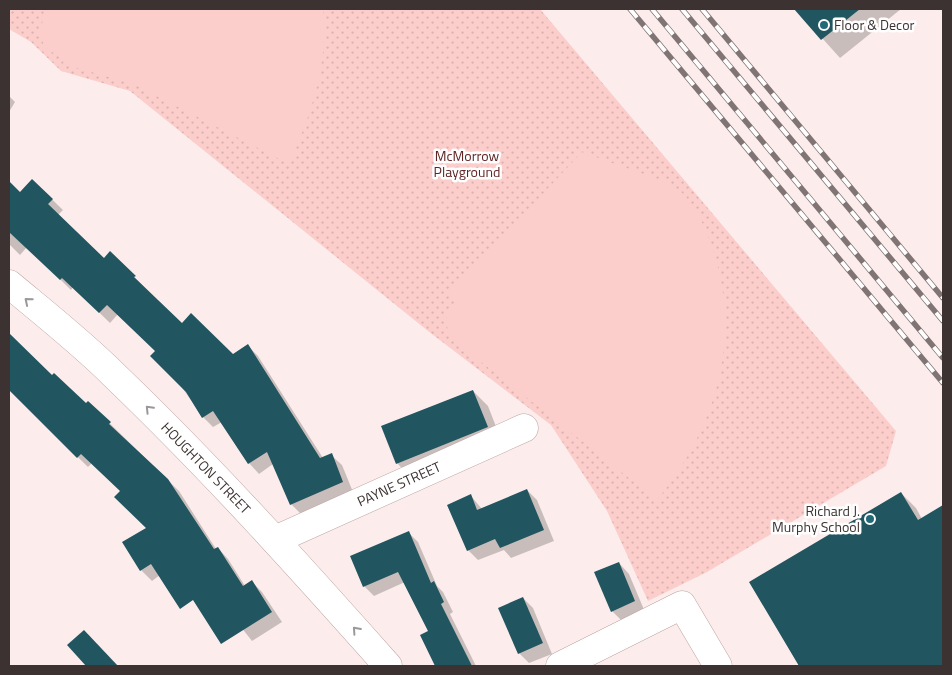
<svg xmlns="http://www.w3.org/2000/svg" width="952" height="675" font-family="'Titillium Web',sans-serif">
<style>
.grass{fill:url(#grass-dots)}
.pitch{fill:#fccecb}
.shadow{fill:#0003}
.building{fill:#21555f}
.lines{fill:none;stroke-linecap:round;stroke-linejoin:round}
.minor-casing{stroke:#bda5a4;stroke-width:29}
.minor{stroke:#fff;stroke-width:28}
.rail-casing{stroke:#807574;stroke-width:5.5}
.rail{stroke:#fefefe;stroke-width:4;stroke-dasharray:11;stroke-linecap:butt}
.oneway{stroke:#9d9898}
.poi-dot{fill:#216976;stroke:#fefefe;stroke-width:2}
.labels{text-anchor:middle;stroke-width:5;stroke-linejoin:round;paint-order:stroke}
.poi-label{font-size:14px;fill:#3b3231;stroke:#fefefe;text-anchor:start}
.park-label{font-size:14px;fill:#602424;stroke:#fefefe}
.street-label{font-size:14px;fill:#3b3231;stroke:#fefefe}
</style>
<defs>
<pattern id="grass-dots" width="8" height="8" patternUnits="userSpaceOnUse" patternTransform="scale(1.25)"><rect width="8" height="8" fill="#fccecb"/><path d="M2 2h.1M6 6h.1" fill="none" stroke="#d9b1af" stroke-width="1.8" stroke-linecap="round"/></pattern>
</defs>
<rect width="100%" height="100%" fill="#fcedec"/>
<path class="grass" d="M 9,9 L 540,9 L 896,431 L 886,466 L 707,572 L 648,601 L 607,511 L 551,425 L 428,331 L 130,91 L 61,71 L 31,42 L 9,29 Z"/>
<g class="pitch">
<path d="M 45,9 L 323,9 C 329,64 311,115 289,164 L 133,84 L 63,64 L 64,59 L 45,48 L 38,30 L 47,14 L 43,12 Z"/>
<path d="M 582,152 L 668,183 C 689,193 700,216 708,236 C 745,330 719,424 657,500 L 448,336 L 446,313 L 456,301 L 449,294 Z"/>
</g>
<g class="shadow">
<path d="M 796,9 L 901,9 L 840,58 Z"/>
<path d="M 9,96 L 15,102 L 9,112 Z"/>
<path d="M 32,180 L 63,210 L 58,215 L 104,259 L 110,253 L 182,325 L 233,355 L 248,346 L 258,356 L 323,458 L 331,455 L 342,465 L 353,492 L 301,514 L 291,504 L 273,464 L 259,474 L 249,463 L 222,422 L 213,427 L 203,417 L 156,351 L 118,314 L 110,323 L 73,287 L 71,290 L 27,247 L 20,255 L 9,244 L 9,183 L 20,193 Z"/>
<path d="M 15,341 L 52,377 L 86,404 L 88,402 L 179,491 L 216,549 L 218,548 L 228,559 L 245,586 L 252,582 L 262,592 L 282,622 L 252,641 L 203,579 L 160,575 L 152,581 L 141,570 L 124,543 L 147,528 L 122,491 L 92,463 L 88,467 L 9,390 L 9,348 Z"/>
<path d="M 473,391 L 488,406 L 502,442 L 411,478 L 397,463 Z"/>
<path d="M 527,490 L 537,500 L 554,541 L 511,558 L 504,550 L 478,560 L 468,550 L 471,496 L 482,509 Z"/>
<path d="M 901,493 L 916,508 L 922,519 L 942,507 L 943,509 L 943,666 L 801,666 L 751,582 Z"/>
<path d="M 409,533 L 418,542 L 437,586 L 443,592 L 453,612 L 450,614 L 476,666 L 436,666 L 421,636 L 429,632 L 405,582 L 374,596 L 364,586 Z"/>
<path d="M 619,563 L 629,574 L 645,612 L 622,621 L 612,611 Z"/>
<path d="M 523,598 L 533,608 L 552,654 L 529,663 L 519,653 Z"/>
</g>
<g class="building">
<path d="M 794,9 L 860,9 L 821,40 Z"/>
<path d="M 32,179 L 53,199 L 48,204 L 104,258 L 110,251 L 136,276 L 134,277 L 182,323 L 191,313 L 233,354 L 248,344 L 320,458 L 332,453 L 343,482 L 290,505 L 267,452 L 248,464 L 213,411 L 202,418 L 186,392 L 150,356 L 155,351 L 107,305 L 99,313 L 62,278 L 60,280 L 9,232 L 9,181 L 20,192 Z"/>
<path d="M 9,333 L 52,375 L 54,373 L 86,403 L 88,401 L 111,422 L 109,424 L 168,479 L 214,549 L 218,547 L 243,586 L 252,580 L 272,612 L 221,644 L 193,600 L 180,609 L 151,564 L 140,571 L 122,542 L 146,528 L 114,497 L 120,491 L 81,454 L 77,458 L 9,390 Z"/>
<path d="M 473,390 L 488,427 L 396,464 L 381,426 Z"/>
<path d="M 527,489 L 544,530 L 500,548 L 495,539 L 467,551 L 447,505 L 471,494 L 477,510 Z"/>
<path d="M 901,492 L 918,520 L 943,505 L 943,666 L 799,666 L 749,582 Z"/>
<path d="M 409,531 L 431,583 L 434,581 L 444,602 L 441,604 L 472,666 L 435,666 L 420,635 L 428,631 L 398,572 L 363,587 L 350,556 Z"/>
<path d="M 619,562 L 635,601 L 611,612 L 594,572 Z"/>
<path d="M 523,597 L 543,643 L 518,654 L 498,608 Z"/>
<path d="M 84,630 L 118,666 L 86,666 L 67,645 Z"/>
</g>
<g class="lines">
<defs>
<g id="minor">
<path d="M 9,284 C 45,314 82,343 115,376 C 211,468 300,567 388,666"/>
<path d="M 275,540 L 524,428"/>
<path d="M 560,666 L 682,605 L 718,666"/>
</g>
</defs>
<use href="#minor" class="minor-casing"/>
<use href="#minor" class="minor"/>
<defs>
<g id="rail">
<path d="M 630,9 L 943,383"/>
<path d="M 652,9 L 943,358"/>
<path d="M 682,9 L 943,321"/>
<path d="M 702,9 L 943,298"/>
</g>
</defs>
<use href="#rail" class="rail-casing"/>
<use href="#rail" class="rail"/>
</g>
<defs><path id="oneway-chevron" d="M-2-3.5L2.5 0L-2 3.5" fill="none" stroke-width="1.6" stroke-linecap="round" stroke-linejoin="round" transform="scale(1.25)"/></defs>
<g class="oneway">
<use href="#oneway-chevron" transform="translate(28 301) rotate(-140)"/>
<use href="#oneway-chevron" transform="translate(149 409) rotate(-134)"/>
<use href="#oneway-chevron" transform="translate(356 630) rotate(-132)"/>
</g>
<g class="poi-dot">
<circle cx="824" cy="25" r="5"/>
<circle cx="870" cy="519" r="5"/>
</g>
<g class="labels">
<g class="poi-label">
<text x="834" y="30">Floor &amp; Decor</text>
<text x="860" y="516" text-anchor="end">Richard J.<tspan x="860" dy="16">Murphy School</tspan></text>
</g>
<g class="park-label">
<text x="467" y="161">McMorrow<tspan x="467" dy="16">Playground</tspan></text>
</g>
<g class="street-label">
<text transform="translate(206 468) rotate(46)" y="5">HOUGHTON STREET</text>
<text transform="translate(399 484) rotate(-24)" y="5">PAYNE STREET</text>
</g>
</g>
<rect width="952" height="675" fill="none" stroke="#3b3231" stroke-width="20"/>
</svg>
